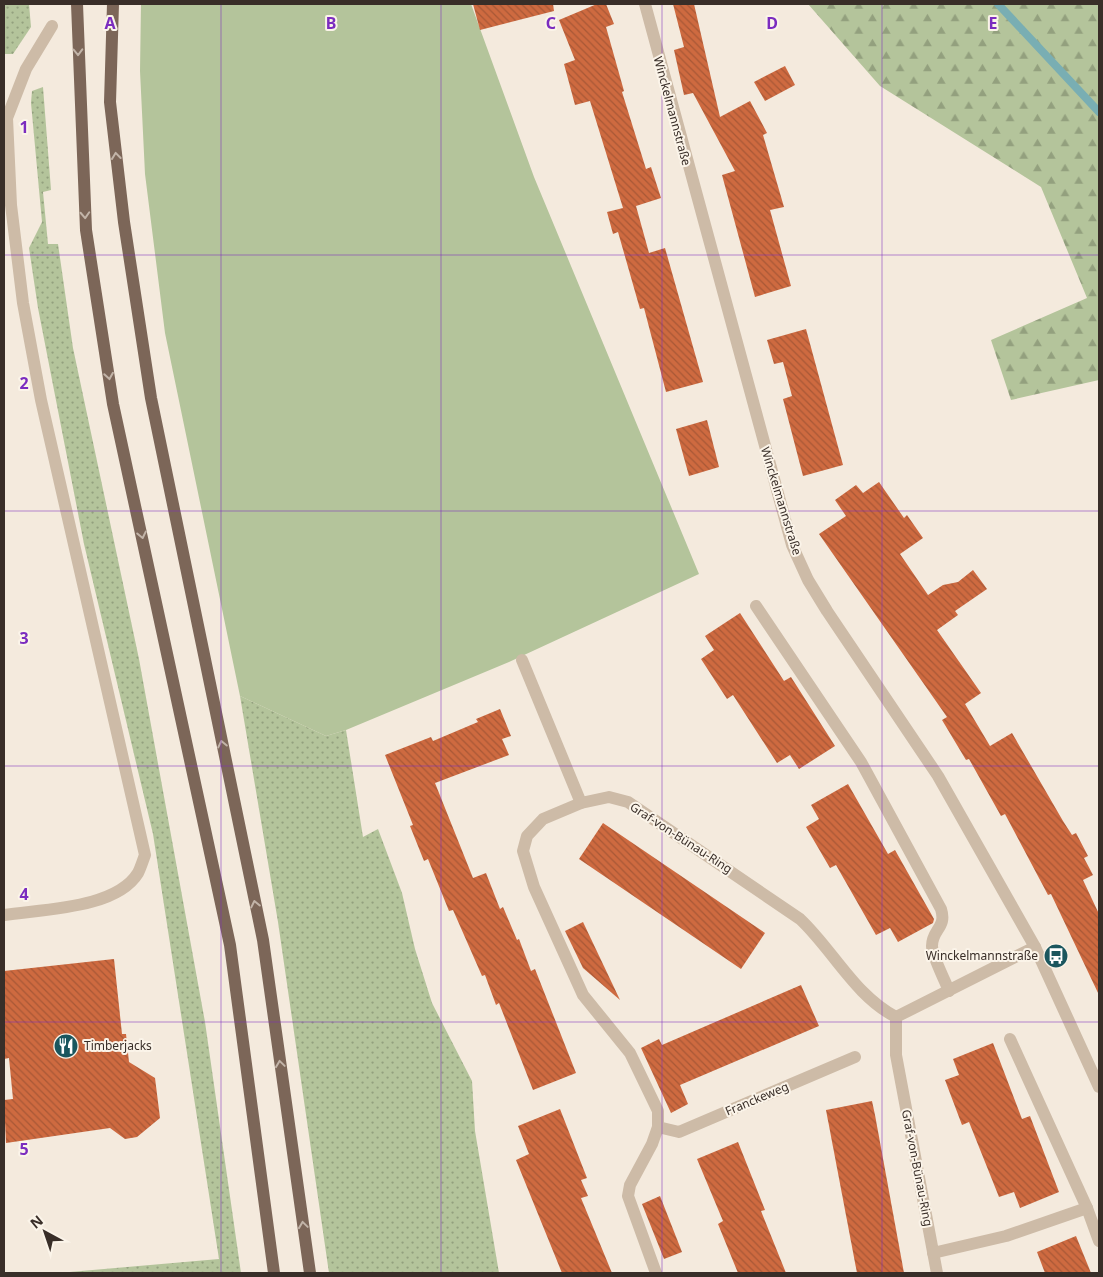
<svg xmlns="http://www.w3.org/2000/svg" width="1103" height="1277" font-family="'Noto Sans',sans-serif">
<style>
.grass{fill:url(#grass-dots)}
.forest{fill:url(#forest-firs)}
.garden{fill:#b4c49b}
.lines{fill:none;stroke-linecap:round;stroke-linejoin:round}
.stream{stroke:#79aeb3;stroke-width:8}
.building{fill:url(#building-back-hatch)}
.service{stroke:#cdbba7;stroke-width:12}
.minor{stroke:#cdbba7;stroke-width:12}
.primary{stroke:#7c6658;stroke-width:12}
.oneway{stroke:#c2b4a8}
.grid{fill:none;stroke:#7b2cbf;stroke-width:1;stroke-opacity:0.55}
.labels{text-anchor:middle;stroke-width:4;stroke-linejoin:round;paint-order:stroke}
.street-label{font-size:12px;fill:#392e28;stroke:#fbf4e9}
.poi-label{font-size:12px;fill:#392e28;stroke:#fbf4e9;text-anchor:end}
.grid-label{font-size:16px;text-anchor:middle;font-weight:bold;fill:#7b2cbf;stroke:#fbf4e9;stroke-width:4;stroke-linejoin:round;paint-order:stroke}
</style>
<defs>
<pattern id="grass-dots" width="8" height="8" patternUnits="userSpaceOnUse" patternTransform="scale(1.25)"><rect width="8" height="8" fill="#b4c49b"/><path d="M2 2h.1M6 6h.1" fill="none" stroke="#93a07e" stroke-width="1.8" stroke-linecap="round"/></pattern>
<pattern id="forest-firs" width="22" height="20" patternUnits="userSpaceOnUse" patternTransform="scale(1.25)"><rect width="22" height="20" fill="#b4c49b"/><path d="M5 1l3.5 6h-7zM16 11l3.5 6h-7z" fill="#93a07e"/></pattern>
<pattern id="building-back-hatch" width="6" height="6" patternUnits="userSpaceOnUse" patternTransform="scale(1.25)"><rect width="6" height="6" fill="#ce6a40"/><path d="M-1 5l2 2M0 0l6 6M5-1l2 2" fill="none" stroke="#a85836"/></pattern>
</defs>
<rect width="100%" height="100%" fill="#f4eadd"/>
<g class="grass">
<path d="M 4,4 L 29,4 L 31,27 L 13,54 L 4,54 Z"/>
<path d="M 43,87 L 51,190 L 43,192 L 48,244 L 58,244 L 73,348 L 139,659 L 205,1022 L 241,1273 L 58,1273 L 219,1259 L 153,834 L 84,544 L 38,308 L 29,248 L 42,222 L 31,103 L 32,91 Z"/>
<path d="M 240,696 L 326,736 L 346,730 L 363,837 L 378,829 L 402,893 L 415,949 L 432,1003 L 472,1081 L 475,1131 L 499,1273 L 329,1273 L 278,922 Z"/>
</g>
<path class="forest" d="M 808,4 L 1099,4 L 1099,380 L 1011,400 L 991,340 L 1087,298 L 1041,187 L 880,86 Z"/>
<path class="garden" d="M 141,4 L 471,4 L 534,177 L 699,574 L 509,662 L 346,730 L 326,736 L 240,696 L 165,333 L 145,174 L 140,71 Z"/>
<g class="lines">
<path class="stream" d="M 998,4 L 1099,112"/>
</g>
<g class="building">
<path d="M 473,4 L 553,4 L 554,11 L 480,30 Z"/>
<path d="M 597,4 L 606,4 L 614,24 L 606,27 L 624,91 L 622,92 L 646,169 L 651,167 L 661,198 L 636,206 L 649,253 L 665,248 L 703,382 L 666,392 L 644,308 L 640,309 L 618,232 L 613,234 L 607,212 L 623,208 L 590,101 L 575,105 L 564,64 L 575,60 L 559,20 Z"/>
<path d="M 673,4 L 694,4 L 720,117 L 750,101 L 767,133 L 763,135 L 784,207 L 770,210 L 791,286 L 755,297 L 722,175 L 735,171 L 693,93 L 684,95 L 674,50 L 684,47 Z"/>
<path d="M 785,66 L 795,85 L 765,101 L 754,82 Z"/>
<path d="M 806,329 L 843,465 L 803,476 L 783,399 L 792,396 L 783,362 L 774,364 L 767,340 Z"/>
<path d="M 707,420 L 719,467 L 689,476 L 676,429 Z"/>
<path d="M 879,482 L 904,518 L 907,515 L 923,538 L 900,554 L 928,595 L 943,585 L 958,582 L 973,570 L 987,589 L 955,611 L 958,615 L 937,630 L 981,693 L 965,704 L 990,746 L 1012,733 L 1063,821 L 1072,835 L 1076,833 L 1088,856 L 1084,858 L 1093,875 L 1083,880 L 1099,914 L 1099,995 L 1051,894 L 1048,895 L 1005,814 L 1001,816 L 969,759 L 966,760 L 942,720 L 947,717 L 819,534 L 846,516 L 835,500 L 856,485 L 863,493 Z"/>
<path d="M 740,613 L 784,681 L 791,677 L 835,746 L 799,769 L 790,755 L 777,763 L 733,695 L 727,699 L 701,659 L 714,650 L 705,636 Z"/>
<path d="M 500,709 L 511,736 L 502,739 L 509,755 L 435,783 L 473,878 L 486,873 L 500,909 L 503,907 L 517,940 L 519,939 L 531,971 L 535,969 L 576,1073 L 533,1090 L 499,1003 L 496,1005 L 485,975 L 482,976 L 453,910 L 449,911 L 428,859 L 424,861 L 410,826 L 413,825 L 385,755 L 431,737 L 433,741 L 478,722 L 476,719 Z"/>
<path d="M 848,784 L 888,854 L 895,850 L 934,919 L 933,923 L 898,942 L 890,928 L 876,935 L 836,865 L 830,868 L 806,827 L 819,819 L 811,805 Z"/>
<path d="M 603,823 L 765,933 L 741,969 L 579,859 Z"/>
<path d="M 583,922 L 620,1000 L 583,968 L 565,931 Z"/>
<path d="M 114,959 L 122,1034 L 126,1034 L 129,1062 L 155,1078 L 160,1118 L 137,1137 L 125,1139 L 110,1128 L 6,1143 L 4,1100 L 13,1099 L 9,1058 L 4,1059 L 4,971 Z"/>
<path d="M 801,985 L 819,1026 L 680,1085 L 688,1104 L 671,1113 L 641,1048 L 659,1039 L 662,1045 Z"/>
<path d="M 993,1043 L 1022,1119 L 1030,1116 L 1059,1192 L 1020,1208 L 1014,1192 L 999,1197 L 969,1122 L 962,1125 L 945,1080 L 959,1075 L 953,1059 Z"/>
<path d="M 872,1101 L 875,1115 L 904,1273 L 857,1273 L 826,1110 Z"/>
<path d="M 560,1109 L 587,1178 L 581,1180 L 588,1196 L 581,1198 L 612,1273 L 562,1273 L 516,1160 L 529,1154 L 518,1126 Z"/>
<path d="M 738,1142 L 765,1210 L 761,1211 L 786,1273 L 738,1273 L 718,1224 L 723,1221 L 697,1159 Z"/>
<path d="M 660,1196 L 682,1252 L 664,1259 L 642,1204 Z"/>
<path d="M 1076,1236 L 1091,1273 L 1045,1273 L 1037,1252 Z"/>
</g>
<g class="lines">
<g class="service">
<path d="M 756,606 L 861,762 L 941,909 C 947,928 932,929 932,946 C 932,956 945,980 949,991"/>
<path d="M 522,660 L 581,803"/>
<path d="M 4,915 C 42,909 116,909 138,873 C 141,867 143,860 145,855 L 41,400 L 23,303 L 11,205 L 7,118 L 26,69 L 52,26"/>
</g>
<g class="minor">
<path d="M 645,4 L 792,545 L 808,580 L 827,611 L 938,776 L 1035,947 L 1099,1087"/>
<path d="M 896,1017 L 896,1055 L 937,1273"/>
<path d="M 896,1017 L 1035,947"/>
<path d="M 1010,1039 L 1087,1208 L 1099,1241"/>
<path d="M 658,1127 L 679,1132 L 855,1057"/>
<path d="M 933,1253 L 1006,1236 L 1087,1208"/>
<path d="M 656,1273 L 628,1196 L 630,1185 L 652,1144 L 658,1127 L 658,1111 L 630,1053 L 583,995 L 534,887 L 523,851 L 527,836 L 543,819 L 581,803 L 609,797 L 628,802 L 800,919 C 833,950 855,996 896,1017"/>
</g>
<g class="primary">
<path d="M 77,4 L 86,230 L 113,404 L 230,945 L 274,1273"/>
<path d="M 113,4 L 110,102 L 124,222 L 151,398 L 263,940 L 310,1273"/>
</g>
</g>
<defs><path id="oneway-chevron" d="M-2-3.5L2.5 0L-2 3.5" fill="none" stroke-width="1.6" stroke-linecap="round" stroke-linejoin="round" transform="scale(1.25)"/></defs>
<g class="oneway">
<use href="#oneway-chevron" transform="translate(78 52) rotate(89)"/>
<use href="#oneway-chevron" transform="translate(116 156) rotate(-97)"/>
<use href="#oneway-chevron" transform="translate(85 215) rotate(87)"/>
<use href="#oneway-chevron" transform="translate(109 376) rotate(81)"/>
<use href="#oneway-chevron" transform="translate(142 535) rotate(78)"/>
<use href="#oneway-chevron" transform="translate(222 744) rotate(-102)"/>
<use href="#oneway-chevron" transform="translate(255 904) rotate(-102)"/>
<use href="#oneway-chevron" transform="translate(280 1064) rotate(-98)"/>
<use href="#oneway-chevron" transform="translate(303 1225) rotate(-98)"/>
</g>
<path class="grid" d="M 221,4 L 221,1273M 441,4 L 441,1273M 662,4 L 662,1273M 882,4 L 882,1273M 4,255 L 1099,255M 4,511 L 1099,511M 4,766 L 1099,766M 4,1022 L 1099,1022"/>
<defs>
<symbol id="bus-disc" viewBox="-11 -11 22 22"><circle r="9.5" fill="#1a565e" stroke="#fbf4e9"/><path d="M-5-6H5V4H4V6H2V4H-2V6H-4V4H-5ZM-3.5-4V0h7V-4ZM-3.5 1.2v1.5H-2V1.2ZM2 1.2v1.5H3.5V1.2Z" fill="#fff"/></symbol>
<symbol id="restaurant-disc" viewBox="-11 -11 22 22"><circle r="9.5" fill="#1a565e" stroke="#fbf4e9"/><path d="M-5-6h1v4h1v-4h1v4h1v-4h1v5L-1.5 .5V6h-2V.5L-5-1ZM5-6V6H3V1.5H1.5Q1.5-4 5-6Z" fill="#fff"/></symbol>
</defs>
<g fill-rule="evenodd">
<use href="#bus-disc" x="1042" y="942" width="28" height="28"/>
<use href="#restaurant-disc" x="52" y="1032" width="28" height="28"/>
</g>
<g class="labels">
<g class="street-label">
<text transform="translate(672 111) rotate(75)" y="4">Winckelmannstraße</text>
<text transform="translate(781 501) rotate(73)" y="4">Winckelmannstraße</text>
<text transform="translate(681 838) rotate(33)" y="4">Graf-von-Bünau-Ring</text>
<text transform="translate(757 1099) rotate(-23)" y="4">Franckeweg</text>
<text transform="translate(917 1168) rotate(79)" y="4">Graf-von-Bünau-Ring</text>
</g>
<g class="poi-label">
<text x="1038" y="960">Winckelmannstraße</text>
<text x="84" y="1050" text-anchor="start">Timberjacks</text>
</g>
</g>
<g class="grid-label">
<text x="110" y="29">A</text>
<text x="331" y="29">B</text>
<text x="551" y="29">C</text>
<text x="772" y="29">D</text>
<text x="993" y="29">E</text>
<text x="24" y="133">1</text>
<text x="24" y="389">2</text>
<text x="24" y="644">3</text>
<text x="24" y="900">4</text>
<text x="24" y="1155">5</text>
</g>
<rect width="1103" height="1277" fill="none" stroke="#392e28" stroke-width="10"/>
<g transform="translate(45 1232) rotate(320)" stroke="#fbf4e9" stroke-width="4" paint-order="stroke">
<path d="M0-4L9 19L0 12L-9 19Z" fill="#392e28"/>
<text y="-8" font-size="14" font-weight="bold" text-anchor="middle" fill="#392e28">N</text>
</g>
</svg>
